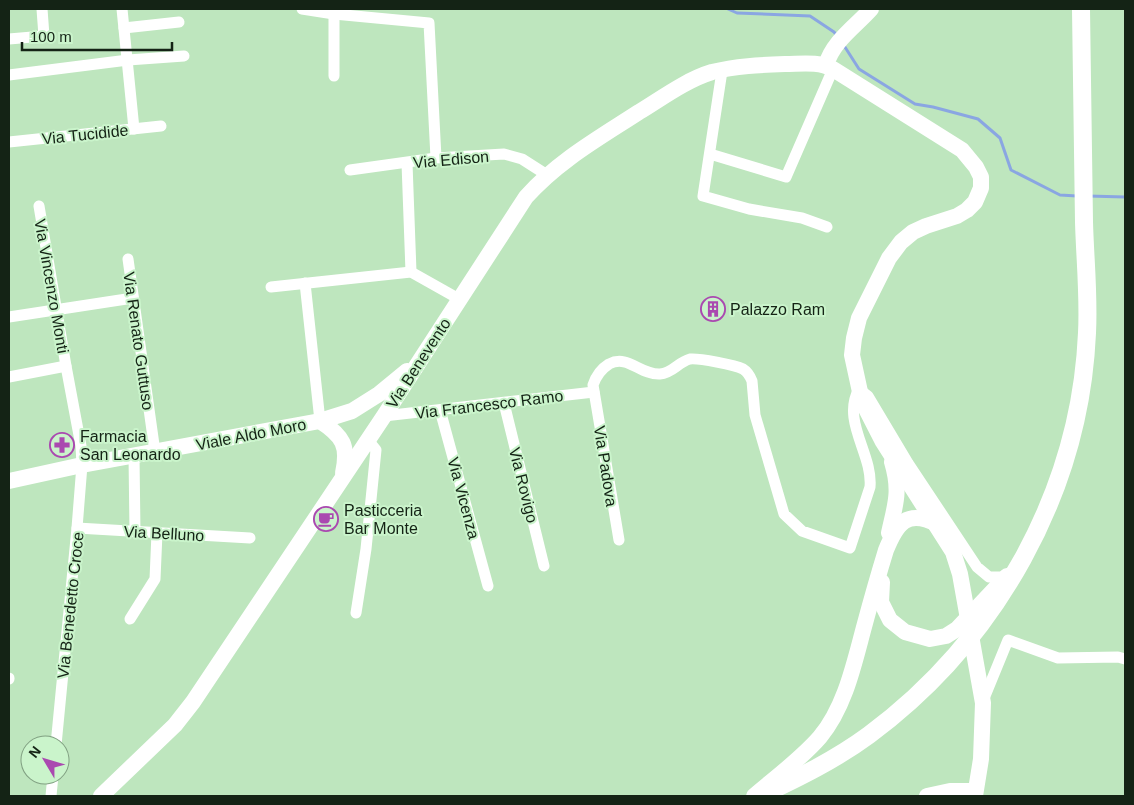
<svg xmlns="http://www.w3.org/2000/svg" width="1134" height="805" font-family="Arial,sans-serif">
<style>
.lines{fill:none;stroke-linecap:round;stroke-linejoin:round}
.stream{stroke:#8aa6e2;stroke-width:3}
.street{stroke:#fff;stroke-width:11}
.secondary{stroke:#fff;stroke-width:16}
.primary{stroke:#fff;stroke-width:18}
.labels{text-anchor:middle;stroke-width:4;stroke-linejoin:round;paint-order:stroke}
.street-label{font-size:16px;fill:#142315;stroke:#caf4cb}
.poi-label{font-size:16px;fill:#142315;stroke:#caf4cb;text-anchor:start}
</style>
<rect width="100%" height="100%" fill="#bee6be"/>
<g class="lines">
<g class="stream">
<path d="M 728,9 L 737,13 L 810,16 L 834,32 L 838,37"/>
<path d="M 843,44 L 859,69 L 915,104 L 933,107 L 978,119 L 1000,138 L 1011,170 L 1060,195 L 1077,196"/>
<path d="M 1088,196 L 1125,197"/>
</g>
<g class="street">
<path d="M 122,9 L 134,129"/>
<path d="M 302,9 L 334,14 L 429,23 L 436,158"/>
<path d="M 334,14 L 334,76"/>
<path d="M 124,28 L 179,22"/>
<path d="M 9,39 L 44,36 L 42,9"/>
<path d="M 722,71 L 703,196 L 749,209 L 802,218 L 827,227"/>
<path d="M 9,75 L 128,60 L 184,56"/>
<path d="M 9,142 L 161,126"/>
<path d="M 710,154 L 786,177 L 833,69"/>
<path d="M 407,163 L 411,272"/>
<path d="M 350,170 L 436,158 L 504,154 L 522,159 L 547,175"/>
<path d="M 39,206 L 66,366 L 81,446 L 82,465 L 77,528 L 56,745"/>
<path d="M 128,259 L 155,452"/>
<path d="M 305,283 L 320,421"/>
<path d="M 271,287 L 411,272 L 459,299"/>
<path d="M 9,317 L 133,298"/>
<path d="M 9,377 L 66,366"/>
<path d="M 504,403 L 544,566"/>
<path d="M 440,410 L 488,586"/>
<path d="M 384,416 L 594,392"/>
<path d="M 134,456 L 135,532"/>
<path d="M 77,528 L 250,538"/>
<path d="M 619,540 L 593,385 C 596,376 601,369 609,364 C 628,354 640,375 660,374 C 673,373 678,362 690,359 C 699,358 735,365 743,369 C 748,372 750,376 752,381 L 755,415 L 784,514 L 802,531 L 850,548 L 870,487 C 873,454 841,421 859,389 L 868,396 L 908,463 L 977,567 L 989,577 L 1005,577"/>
<path d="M 356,613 L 366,549 L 376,450 L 368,440"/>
<path d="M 130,619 L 155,579 L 157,533"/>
<path d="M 9,679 L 9,678"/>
<path d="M 983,701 L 1008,640 L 1058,658 L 1118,657 L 1125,659"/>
<path d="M 51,796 L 53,775"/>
</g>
<g class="secondary">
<path d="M 826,65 C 833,41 855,27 871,9"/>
<path d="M 320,421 C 343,436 349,446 343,473"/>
<path d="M 9,481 L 82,465 L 320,421 L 352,411 L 379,394 L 407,371"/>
<path d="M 889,533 C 895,505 901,492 892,462"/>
<path d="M 882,582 L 881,602 L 890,620 L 905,632 L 930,639 L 946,636 L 957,629 L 1007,576"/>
<path d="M 101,796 L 175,725 L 193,702 L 384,416 L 526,197 C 558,161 599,138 639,112 C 662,98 686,80 712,72 C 736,66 760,65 785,64 C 801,64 818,61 833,69 L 962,150 L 976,167 L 981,177 L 981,188 L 975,202 L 967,210 L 957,216 L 926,226 L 913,232 L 901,242 L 889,258 L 859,318 L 854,338 L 852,355 L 862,401 L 883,442 L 953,552 L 960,574 L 983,703 L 981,759 L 975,796"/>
<path d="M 754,796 C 776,777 801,759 820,737 C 845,707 854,664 864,627 C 871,601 878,576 886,550 C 897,523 907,509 937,524"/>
<path d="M 927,796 L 950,791 L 975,791"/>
</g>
<path class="primary" d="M 760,796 C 798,778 835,760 869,735 C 996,641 1080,492 1087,333 C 1089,296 1085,259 1084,222 C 1083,151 1082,80 1081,9"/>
</g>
<defs>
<symbol id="building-ring" viewBox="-11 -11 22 22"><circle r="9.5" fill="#caf4cb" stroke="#aa49b0" stroke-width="1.5"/><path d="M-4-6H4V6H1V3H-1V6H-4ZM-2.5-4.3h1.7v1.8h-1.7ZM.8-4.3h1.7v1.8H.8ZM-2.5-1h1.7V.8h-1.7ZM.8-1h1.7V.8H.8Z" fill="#aa49b0"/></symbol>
<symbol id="pharmacy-ring" viewBox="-11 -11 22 22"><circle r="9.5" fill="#caf4cb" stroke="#aa49b0" stroke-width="1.5"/><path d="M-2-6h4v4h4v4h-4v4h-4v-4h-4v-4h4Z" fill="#aa49b0"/></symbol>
<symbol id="cafe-ring" viewBox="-11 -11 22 22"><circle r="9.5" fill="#caf4cb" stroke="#aa49b0" stroke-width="1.5"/><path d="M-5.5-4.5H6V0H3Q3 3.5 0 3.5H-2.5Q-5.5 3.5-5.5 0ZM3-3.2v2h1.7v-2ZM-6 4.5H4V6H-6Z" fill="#aa49b0"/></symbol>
</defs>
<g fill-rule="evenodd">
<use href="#building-ring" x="699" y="295" width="28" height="28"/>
<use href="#pharmacy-ring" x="48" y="431" width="28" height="28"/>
<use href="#cafe-ring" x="312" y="505" width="28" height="28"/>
</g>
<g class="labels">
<g class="street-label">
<text transform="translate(85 134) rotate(-6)" y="6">Via Tucidide</text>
<text transform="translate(451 159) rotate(-5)" y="6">Via Edison</text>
<text transform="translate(52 286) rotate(80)" y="6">Via Vincenzo Monti</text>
<text transform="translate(139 341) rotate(82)" y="6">Via Renato Guttuso</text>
<text transform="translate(418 363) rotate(-57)" y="6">Via Benevento</text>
<text transform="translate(489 404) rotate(-7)" y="6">Via Francesco Ramo</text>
<text transform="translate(251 434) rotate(-11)" y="6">Viale Aldo Moro</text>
<text transform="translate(606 466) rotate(81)" y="6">Via Padova</text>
<text transform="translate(524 485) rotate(76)" y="6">Via Rovigo</text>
<text transform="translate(464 498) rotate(75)" y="6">Via Vicenza</text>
<text transform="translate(164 533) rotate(3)" y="6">Via Belluno</text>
<text transform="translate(70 605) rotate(-84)" y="6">Via Benedetto Croce</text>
</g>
<g class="poi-label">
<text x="730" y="315">Palazzo Ram</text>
<text x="80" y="442">Farmacia<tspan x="80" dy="18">San Leonardo</tspan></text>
<text x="344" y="516">Pasticceria<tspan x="344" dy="18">Bar Monte</tspan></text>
</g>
</g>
<rect width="1134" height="805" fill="none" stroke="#142315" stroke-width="20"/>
<g transform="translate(45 760) rotate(308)"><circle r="24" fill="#caf4cb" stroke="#81a082"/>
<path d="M0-4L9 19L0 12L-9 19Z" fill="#aa49b0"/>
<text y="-8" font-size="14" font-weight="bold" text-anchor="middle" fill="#142315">N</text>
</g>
<path d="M22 42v8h150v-8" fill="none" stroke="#142315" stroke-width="2.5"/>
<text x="30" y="42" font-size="15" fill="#142315" stroke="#caf4cb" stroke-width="4" paint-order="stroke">100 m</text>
</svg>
